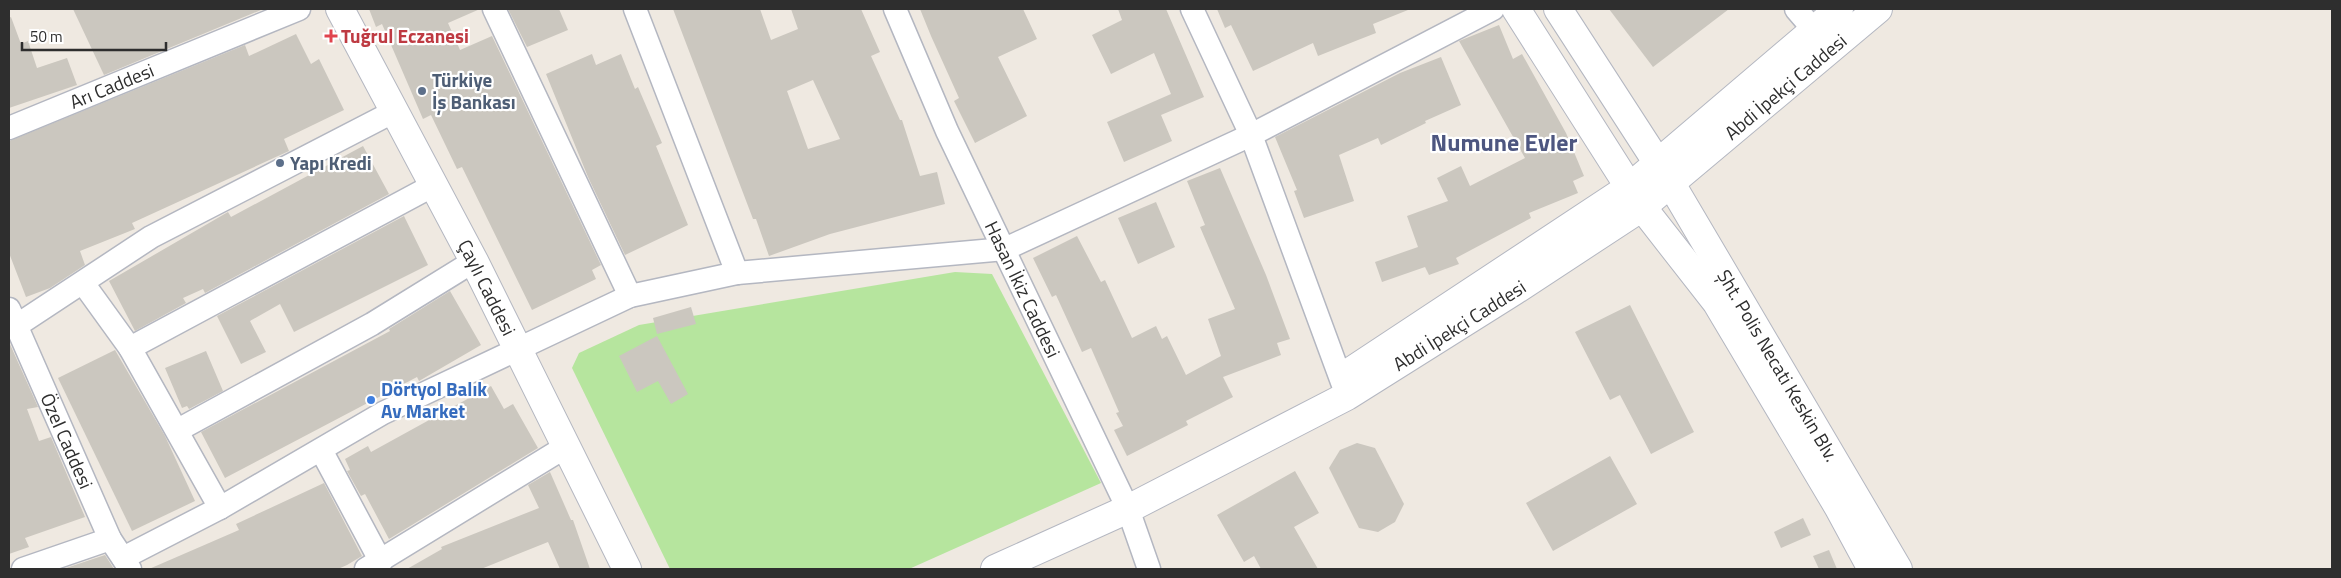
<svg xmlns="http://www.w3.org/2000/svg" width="2341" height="578" font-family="'Titillium Web',sans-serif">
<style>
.green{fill:#b6e59e}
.building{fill:#cbc7bf;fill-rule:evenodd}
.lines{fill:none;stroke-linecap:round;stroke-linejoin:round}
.minor-casing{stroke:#b4b7c1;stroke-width:25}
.tertiary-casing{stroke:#b4b7c1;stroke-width:30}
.minor{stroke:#fff;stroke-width:22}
.tertiary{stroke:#fff;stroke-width:28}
.health-dot{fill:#e0444e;stroke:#fff;stroke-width:2}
.service-dot{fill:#5c6f8a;stroke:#fff;stroke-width:2}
.shop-dot{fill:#3f7fe0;stroke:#fff;stroke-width:2}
.labels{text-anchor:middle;stroke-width:4.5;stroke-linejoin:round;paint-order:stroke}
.health-label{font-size:19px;font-weight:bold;fill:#be3a42;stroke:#fff;text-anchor:start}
.service-label{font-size:19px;font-weight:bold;fill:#4e5e75;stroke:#fff;text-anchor:start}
.street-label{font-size:19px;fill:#2e2e2e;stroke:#fff}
.shop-label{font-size:19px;font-weight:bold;fill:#366cbe;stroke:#fff;text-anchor:start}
.district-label{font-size:24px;font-weight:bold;fill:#4d5680;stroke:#fff}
</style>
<rect width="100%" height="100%" fill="#efe9e1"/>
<path class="green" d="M 955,272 L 992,274 L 1101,483 L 909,569 L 670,569 L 572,368 L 579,353 L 639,325 Z"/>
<g class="building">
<path d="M 73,9 L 261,9 L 261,10 L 104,75 Z"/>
<path d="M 369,9 L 480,9 L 448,23 L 460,50 L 492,36 L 601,265 L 592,270 L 596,279 L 532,310 L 462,167 L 457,169 L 431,115 L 423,119 L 382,24 L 376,27 Z"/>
<path d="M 508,9 L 559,9 L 568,30 L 527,47 Z"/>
<path d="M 673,9 L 760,9 L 771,40 L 798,29 L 791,9 L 861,9 L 880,52 L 871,56 L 900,120 L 902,120 L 920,176 L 937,172 L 945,204 L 830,234 L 769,256 L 756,219 L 753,219 ZM 813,80 L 840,139 L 808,149 L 787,91 Z"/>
<path d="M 920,9 L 1023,9 L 1037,39 L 998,57 L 1027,116 L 975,143 L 954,101 L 959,98 L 931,36 Z"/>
<path d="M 1118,9 L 1166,9 L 1204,97 L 1161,115 L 1172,141 L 1124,162 L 1107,122 L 1171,94 L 1154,53 L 1111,74 L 1092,35 L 1122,20 Z"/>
<path d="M 1217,9 L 1408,9 L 1408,10 L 1373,24 L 1376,33 L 1358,40 L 1318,56 L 1313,43 L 1253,71 L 1231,25 L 1225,28 Z"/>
<path d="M 1609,9 L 1729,9 L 1653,67 Z"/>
<path d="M 11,17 L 21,44 L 28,41 L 37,68 L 67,58 L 77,85 L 9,108 L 9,18 Z"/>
<path d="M 1499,25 L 1513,59 L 1522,54 L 1566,133 L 1584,176 L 1573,181 L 1578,193 L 1529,213 L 1531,218 L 1456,258 L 1459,264 L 1429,275 L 1425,267 L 1382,282 L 1375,262 L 1418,247 L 1407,216 L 1448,201 L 1437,178 L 1461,166 L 1470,186 L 1525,158 L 1459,41 Z"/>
<path d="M 296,34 L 311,64 L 319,59 L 344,110 L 284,139 L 289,151 L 132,223 L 135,229 L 80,251 L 85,265 L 50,288 L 26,297 L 9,253 L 9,141 L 245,45 L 249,56 Z"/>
<path d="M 592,54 L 596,65 L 621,54 L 635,89 L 638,87 L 662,143 L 656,146 L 688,225 L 625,255 L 588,177 L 546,74 Z"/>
<path d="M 1441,57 L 1461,105 L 1425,121 L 1426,123 L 1381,145 L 1378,138 L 1339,155 L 1354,201 L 1304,218 L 1294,191 L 1297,190 L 1275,137 L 1400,73 Z"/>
<path d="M 363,146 L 389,194 L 205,293 L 203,289 L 183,298 L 186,303 L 135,331 L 109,281 L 228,212 L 231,217 Z"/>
<path d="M 1220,168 L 1266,275 L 1290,339 L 1277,343 L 1281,355 L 1223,377 L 1233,397 L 1186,421 L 1188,425 L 1127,456 L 1114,430 L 1123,426 L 1116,413 L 1119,412 L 1091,348 L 1082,352 L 1056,295 L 1052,297 L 1033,258 L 1077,236 L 1101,282 L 1105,280 L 1132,338 L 1156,326 L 1162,339 L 1167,336 L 1186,375 L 1221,356 L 1208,319 L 1235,309 L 1200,227 L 1205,225 L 1187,181 Z"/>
<path d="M 1156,202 L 1175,247 L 1138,264 L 1118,218 Z"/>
<path d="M 404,216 L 428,265 L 294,332 L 280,304 L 250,321 L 266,352 L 241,364 L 217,316 Z"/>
<path d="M 450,291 L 481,345 L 419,381 L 417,377 L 225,478 L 201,432 L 390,331 L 389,329 Z"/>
<path d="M 1630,305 L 1694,432 L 1651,454 L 1620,395 L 1610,400 L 1575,332 Z"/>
<path d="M 691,307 L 696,324 L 657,334 L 653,318 Z"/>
<path d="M 657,336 L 688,394 L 671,404 L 658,381 L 637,392 L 619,356 Z"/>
<path d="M 9,342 L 38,407 L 27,409 L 39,441 L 51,437 L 85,517 L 25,538 L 29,547 L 9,554 Z"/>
<path d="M 115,350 L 165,436 L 195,501 L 132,531 L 58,378 Z"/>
<path d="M 206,351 L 223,391 L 189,409 L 187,406 L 182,408 L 165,368 Z"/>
<path d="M 491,386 L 504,409 L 513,404 L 538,448 L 389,539 L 365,494 L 361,496 L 347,471 L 350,470 L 345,459 L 368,446 L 371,452 Z"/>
<path d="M 1357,443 L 1375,448 L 1404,504 L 1395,522 L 1378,532 L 1359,528 L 1329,468 L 1340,450 Z"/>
<path d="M 1610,456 L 1637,504 L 1553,551 L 1526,503 Z"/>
<path d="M 1295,471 L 1319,513 L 1294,527 L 1318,569 L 1261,569 L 1254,556 L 1244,562 L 1217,515 Z"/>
<path d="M 550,472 L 571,520 L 573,520 L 590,569 L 560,569 L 548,542 L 481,569 L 407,569 L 442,549 L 441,547 L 539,508 L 528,485 Z"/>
<path d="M 324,483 L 362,556 L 347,565 L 338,569 L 149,569 L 239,530 L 236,524 Z"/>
<path d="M 1803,518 L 1811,535 L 1781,548 L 1774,532 Z"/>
<path d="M 1829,550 L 1837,569 L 1819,569 L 1813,556 Z"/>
<path d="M 105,555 L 114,569 L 63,569 Z"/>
</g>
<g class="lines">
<defs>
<g id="minor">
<path d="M 494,9 L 630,296"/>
<path d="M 635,9 L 737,273"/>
<path id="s1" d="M 895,9 L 947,131 L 1128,509 L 1149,569"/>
<path d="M 1192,9 L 1251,135 L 1346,393"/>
<path d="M 1796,9 L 1814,30"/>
<path id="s2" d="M 9,128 L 299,9"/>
<path d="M 83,283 L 130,348 L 220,508"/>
<path id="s3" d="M 9,309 L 110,539 L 130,569"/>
<path d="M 16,326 L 151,237 L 393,112"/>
<path d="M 130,348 L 432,186"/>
<path d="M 178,430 L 372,324 L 474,261"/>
<path d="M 321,450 L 381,562"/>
<path d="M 123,558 L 220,508 L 383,413 L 630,296 L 737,273 L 1005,249 L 1251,135 L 1493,9"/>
<path d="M 23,569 L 110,539"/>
<path d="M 366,569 L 567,446"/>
</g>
<g id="tertiary">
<path id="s4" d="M 340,9 L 474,261 L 627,569"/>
<path d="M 1516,9 L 1642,207 L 1717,303 L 1839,508 L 1872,569"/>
<path id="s5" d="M 1558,9 L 1670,182 L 1898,569"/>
<path d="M 1344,376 L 1630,187 L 1839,9"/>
<path id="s6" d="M 995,569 L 1128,509 L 1347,396 L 1514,291 L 1642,207 L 1878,9"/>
</g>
</defs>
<use href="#minor" class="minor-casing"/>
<use href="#tertiary" class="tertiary-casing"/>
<use href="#minor" class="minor"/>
<use href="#tertiary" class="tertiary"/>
</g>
<path class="health-dot" d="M328.5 28.5h5v5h5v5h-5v5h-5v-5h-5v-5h5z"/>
<g class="service-dot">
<circle cx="422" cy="91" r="5"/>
<circle cx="280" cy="163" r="5"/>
</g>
<circle class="shop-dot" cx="371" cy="400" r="5"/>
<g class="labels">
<g class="health-label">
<text x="341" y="43">Tuğrul Eczanesi</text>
</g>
<g class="service-label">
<text x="432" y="87">Türkiye<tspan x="432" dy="22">İş Bankası</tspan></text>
<text x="290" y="170">Yapı Kredi</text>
</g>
<g class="street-label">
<text dy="7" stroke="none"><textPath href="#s2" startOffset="111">Arı Caddesi</textPath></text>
<text dy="7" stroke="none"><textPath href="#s6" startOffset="930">Abdi İpekçi Caddesi</textPath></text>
<text dy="7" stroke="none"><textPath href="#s4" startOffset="315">Çaylı Caddesi</textPath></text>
<text dy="7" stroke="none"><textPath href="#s1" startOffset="308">Hasan İkiz Caddesi</textPath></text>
<text dy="7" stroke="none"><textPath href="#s6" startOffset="525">Abdi İpekçi Caddesi</textPath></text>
<text dy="7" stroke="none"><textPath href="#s5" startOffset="419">Şht. Polis Necati Keskin Blv.</textPath></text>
<text dy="7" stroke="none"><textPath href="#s3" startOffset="144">Özel Caddesi</textPath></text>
</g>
<g class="shop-label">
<text x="381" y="396">Dörtyol Balık<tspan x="381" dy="22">Av Market</tspan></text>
</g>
<g class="district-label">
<text x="1504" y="151">Numune Evler</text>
</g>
</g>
<rect width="2341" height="578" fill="none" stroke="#2e2e2e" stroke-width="20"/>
<path d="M22 42v8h144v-8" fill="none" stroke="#2e2e2e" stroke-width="2.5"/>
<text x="30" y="42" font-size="15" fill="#2e2e2e" stroke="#ffffff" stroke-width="4" paint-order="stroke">50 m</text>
</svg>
